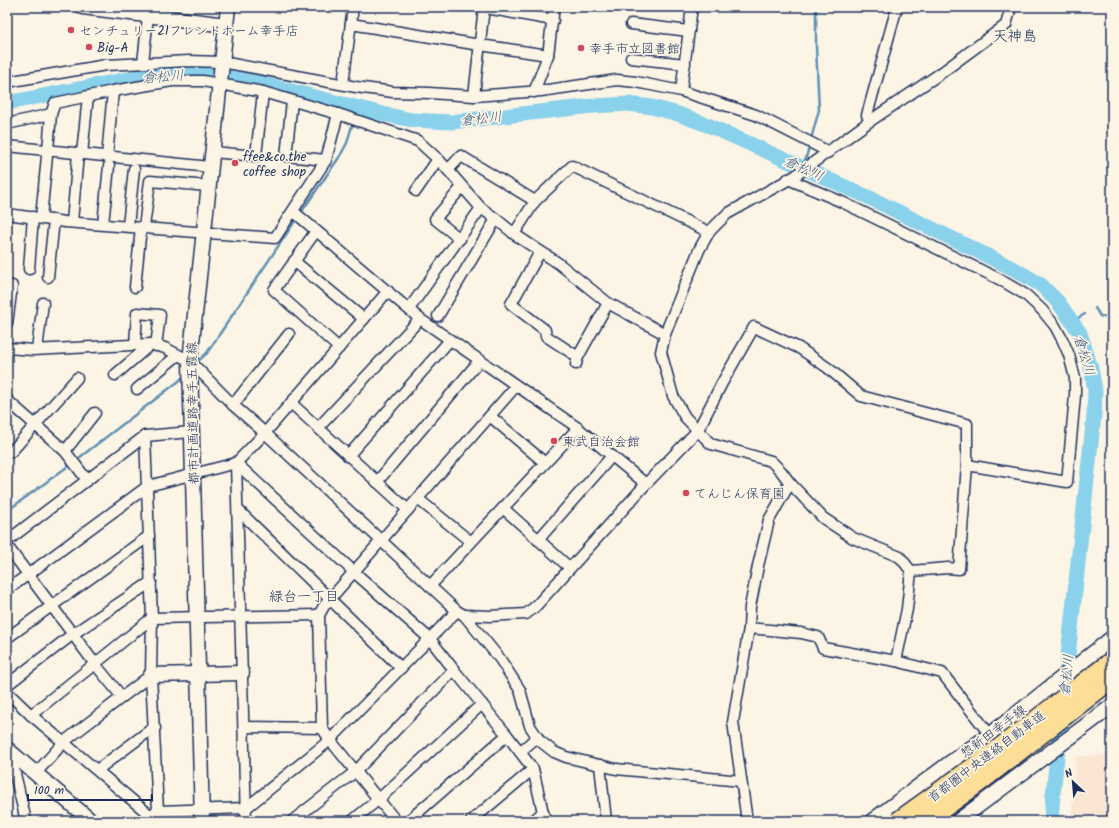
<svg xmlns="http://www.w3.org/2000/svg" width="1119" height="828" font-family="Kalam,'Klee One',sans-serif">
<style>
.built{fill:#fbe6d4}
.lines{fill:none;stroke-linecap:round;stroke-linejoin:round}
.stream{stroke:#5e90b3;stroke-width:2.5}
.river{stroke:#8ad1eb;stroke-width:15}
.street-casing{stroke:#1b2f5e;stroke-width:13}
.secondary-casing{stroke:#1b2f5e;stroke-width:17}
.street{stroke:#fcf5e5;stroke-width:10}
.secondary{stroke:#fcf5e5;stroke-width:14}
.highway-bridge-casing{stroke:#1b2f5e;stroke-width:21;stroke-linecap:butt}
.highway-bridge{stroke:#fdde96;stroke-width:18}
.poi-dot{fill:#d1495b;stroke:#fcf5e5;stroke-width:1.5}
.labels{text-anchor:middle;stroke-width:3.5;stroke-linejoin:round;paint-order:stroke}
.poi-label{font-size:13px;fill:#1b2f5e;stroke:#fcf5e5;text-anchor:start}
.street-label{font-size:13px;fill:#1b2f5e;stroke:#fcf5e5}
.water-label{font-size:14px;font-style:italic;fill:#375881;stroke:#fcf5e5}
.neighbourhood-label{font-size:14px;fill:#1b2f5e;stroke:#fcf5e5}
.quarter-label{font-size:15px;fill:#1b2f5e;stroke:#fcf5e5}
</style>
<rect width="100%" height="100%" fill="#fcf5e5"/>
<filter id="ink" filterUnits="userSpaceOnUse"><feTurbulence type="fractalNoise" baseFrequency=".025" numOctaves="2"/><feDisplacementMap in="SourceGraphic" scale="8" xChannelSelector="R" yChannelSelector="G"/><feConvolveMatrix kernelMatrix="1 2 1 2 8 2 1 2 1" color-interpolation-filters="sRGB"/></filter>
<g filter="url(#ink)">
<path class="built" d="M 1112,754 L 1112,821 L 1071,821 L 1076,757 Z"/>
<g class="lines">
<g class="stream">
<path d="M 354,117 L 356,108"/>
<path d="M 811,139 L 819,110 L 816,46 L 816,7"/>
<path d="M 804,164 L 810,144"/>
<path d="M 300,214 L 340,156 L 347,143 L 353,122"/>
<path d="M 1095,308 L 1100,316 L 1112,319"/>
<path d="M 1073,321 L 1085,314"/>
<path d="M 196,363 L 207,353 L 297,218"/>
<path d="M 75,461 L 179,381 L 186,374"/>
<path d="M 7,511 L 71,464"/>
</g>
<path class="river" d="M 7,103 L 148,75 L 206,73 L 263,84 L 383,114 L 412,120 L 451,122 L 593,106 L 628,104 L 652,107 L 678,114 L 710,126 L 868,197 L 1016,270 L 1041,285 L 1058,302 L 1080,333 L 1091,368 L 1095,390 L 1094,415 L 1053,794 L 1051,821"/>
<defs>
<g id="street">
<path d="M 480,7 L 553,20"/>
<path d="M 351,24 L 480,45 L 548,55"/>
<path d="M 631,24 L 689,31"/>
<path d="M 631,58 L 685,64"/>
<path d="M 143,63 L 149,7"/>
<path d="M 7,82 L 106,65 L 189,61 L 222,62 L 356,87 L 393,92 L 429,93 L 474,96 L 541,91 L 617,80 L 636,82 L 681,91 L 756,115 L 829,152"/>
<path d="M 343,84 L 353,7"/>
<path d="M 681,91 L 692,7"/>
<path d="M 534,92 L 548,55 L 554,7"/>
<path d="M 474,96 L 484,7"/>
<path d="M 292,101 L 286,156 L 326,160"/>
<path d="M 870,121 L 867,115 L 897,7"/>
<path d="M 7,124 L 51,114"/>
<path d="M 7,146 L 210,167"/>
<path d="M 48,150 L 51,114 L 55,103 L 113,91 L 172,81 L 203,81 L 263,92 L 338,114 L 418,141 L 440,161 L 481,208 L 496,219 L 517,236 L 558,263 L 608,303 L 665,334"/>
<path d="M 212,152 L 256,156 L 263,92"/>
<path d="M 82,154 L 88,96"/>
<path d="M 107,157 L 113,91"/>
<path d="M 448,170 L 461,156 L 535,201 L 572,166 L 709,232"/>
<path d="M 788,179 L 842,202 L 999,279 L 1026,295 L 1042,310 L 1055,326 L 1063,341 L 1069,355 L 1075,378 L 1075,396 L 1067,482 L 967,465"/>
<path d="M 416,191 L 438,159"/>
<path d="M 293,211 L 420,319 L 578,428 L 646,484"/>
<path d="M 7,214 L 65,222 L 275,238 L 326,160 L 338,114"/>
<path d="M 41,218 L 47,156"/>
<path d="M 72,222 L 78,154"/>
<path d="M 103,224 L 109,166"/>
<path d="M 128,226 L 134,169"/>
<path d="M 144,227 L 150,181 L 208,186"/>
<path d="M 316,231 L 274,290 L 339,348"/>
<path d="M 514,234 L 535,201"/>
<path d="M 460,239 L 435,219 L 462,187"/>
<path d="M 540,252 L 511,304 L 545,330 L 546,336 L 578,357"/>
<path d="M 294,261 L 364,319"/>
<path d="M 29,269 L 33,217"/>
<path d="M 48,277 L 54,220"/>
<path d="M 135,287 L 141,227"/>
<path d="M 409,309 L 481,208"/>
<path d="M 438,316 L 496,219"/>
<path d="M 7,324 L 12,286"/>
<path d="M 135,345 L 137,313 L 160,315 L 156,346"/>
<path d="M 7,348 L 33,350 L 151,344 L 165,348 L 190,361 L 233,405 L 265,433 L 457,611 L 464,615 L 500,659 L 520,690 L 530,726 L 540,741 L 554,752 L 566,757 L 616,769 L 741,781"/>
<path d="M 37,349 L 43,303"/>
<path d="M 576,364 L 578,357 L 608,303"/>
<path d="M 115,375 L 151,344"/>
<path d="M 137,389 L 178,355"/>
<path d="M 7,400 L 65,451 L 87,480"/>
<path d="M 291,403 L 408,510"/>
<path d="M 233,405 L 289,334"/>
<path d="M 490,416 L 545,463"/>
<path d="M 318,428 L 420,319"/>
<path d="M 145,436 L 152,618 L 151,675 L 158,811"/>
<path d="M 65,451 L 95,413"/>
<path d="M 11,452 L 77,378"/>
<path d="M 348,456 L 450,340"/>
<path d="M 236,463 L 354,572 L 430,639 L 454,670 L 507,735 L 533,769 L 545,821"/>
<path d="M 236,463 L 246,821"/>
<path d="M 377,482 L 480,360"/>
<path d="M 418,499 L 471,542"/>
<path d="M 503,508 L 570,568"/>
<path d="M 238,510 L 401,668"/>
<path d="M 538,540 L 612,456"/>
<path d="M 7,541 L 145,436 L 191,432"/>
<path d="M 7,546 L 95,664 L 122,697"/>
<path d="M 430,586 L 578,428"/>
<path d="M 7,590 L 148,486 L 236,463 L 265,433 L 388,291"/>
<path d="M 464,615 L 490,616 L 526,614 L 536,606 L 646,484 L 698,430 L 722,383 L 754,327 L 799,348 L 828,368 L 861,396 L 967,424 L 967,465 L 959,569 L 948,568 L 911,571"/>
<path d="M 749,628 L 801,633 L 818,637 L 823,648 L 896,661 L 942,673 L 990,735"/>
<path d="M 7,638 L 149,536"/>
<path d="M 896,661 L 907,609 L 911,571 L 900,557 L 853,538 L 823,518 L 790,483 L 781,471 L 771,461 L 711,444 L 685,417 L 673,396 L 661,352 L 665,334 L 699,250 L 709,232 L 727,214 L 795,176 L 870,121 L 941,73 L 1006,25 L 1011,7"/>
<path d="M 7,685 L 73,634 L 151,582"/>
<path d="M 7,692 L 31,715 L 151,816"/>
<path d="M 31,715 L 152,618 L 319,615"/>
<path d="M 244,727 L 322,728"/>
<path d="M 520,752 L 537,737"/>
<path d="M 15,756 L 13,765 L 26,821"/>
<path d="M 600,765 L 606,821"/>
<path d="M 97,770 L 149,731 L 155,728"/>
<path d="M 36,773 L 64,742 L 74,734 L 151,675"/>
<path d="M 147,821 L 154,813 L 158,811 L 246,808 L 330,740 L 457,611"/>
<path d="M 292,821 L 356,771 L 454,670"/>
<path d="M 352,821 L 379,799 L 482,704"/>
<path d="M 396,821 L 330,740 L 322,728 L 319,615 L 324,606 L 516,386"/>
<path d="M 408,821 L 507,735"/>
<path d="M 471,821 L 533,769"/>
<path d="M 533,821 L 543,812"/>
<path d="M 747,821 L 733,722 L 749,628 L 750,607 L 758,566 L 769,520 L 790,483"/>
</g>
<g id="secondary">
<path d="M 83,7 L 226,25"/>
<path d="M 151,675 L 242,673"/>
<path d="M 7,749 L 91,821"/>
<path d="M 202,821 L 190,361 L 228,7"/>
<path d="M 872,821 L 947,765 L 990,735 L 1112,638"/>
<path d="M 958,821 L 1112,706"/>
</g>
</defs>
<use href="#street" class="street-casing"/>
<use href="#secondary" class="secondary-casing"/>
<use href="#street" class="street"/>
<use href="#secondary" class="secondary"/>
<defs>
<g id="highway-bridge">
<path d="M 898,821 L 994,752 L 1112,661"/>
<path d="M 926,821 L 980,782 L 1112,679"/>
</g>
</defs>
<use href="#highway-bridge" class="highway-bridge-casing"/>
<use href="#highway-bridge" class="highway-bridge"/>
</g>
</g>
<g class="poi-dot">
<circle cx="71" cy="30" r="4"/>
<circle cx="89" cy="47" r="4"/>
<circle cx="581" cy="48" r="4"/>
<circle cx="235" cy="163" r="4"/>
<circle cx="554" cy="441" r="4"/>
<circle cx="686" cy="493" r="4"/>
</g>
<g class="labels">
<g class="poi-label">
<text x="79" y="35">センチュリー21フレンドホーム幸手店</text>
<text x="97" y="52">Big-A</text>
<text x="589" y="53">幸手市立図書館</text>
<text x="243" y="161">ffee&amp;co.the<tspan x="243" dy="15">coffee shop</tspan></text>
<text x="562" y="446">東武自治会館</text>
<text x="694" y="498">てんじん保育園</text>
</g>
<g class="street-label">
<text transform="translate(192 413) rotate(-91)" y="5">都市計画道路幸手五霞線</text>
<text transform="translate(993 731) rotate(-37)" y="5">惣新田幸手線</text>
<text transform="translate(986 756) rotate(-37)" y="5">首都圏中央連絡自動車道</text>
</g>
<g class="water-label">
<text transform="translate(163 76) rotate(-4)" y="5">倉松川</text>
<text transform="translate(481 118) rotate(-6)" y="5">倉松川</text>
<text transform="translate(804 168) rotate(24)" y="5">倉松川</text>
<text transform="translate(1085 355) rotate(73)" y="5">倉松川</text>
<text transform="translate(1066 675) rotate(-84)" y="5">倉松川</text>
</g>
<g class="neighbourhood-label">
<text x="304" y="601">緑台一丁目</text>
</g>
<g class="quarter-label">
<text x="1015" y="41">天神島</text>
</g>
</g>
<rect width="1119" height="828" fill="none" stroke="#fcf5e5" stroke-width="24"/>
<rect x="12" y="12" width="1095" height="804" fill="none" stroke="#1b2f5e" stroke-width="1.5" filter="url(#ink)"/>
<g transform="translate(1073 782) rotate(334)" stroke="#fcf5e5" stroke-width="3" paint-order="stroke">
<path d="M0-3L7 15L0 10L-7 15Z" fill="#1b2f5e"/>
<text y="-6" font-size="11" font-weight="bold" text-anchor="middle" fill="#1b2f5e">N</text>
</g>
<path d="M28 794v6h124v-6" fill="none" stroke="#1b2f5e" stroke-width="2"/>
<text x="34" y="794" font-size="12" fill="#1b2f5e" stroke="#fcf5e5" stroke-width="3" paint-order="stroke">100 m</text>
</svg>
